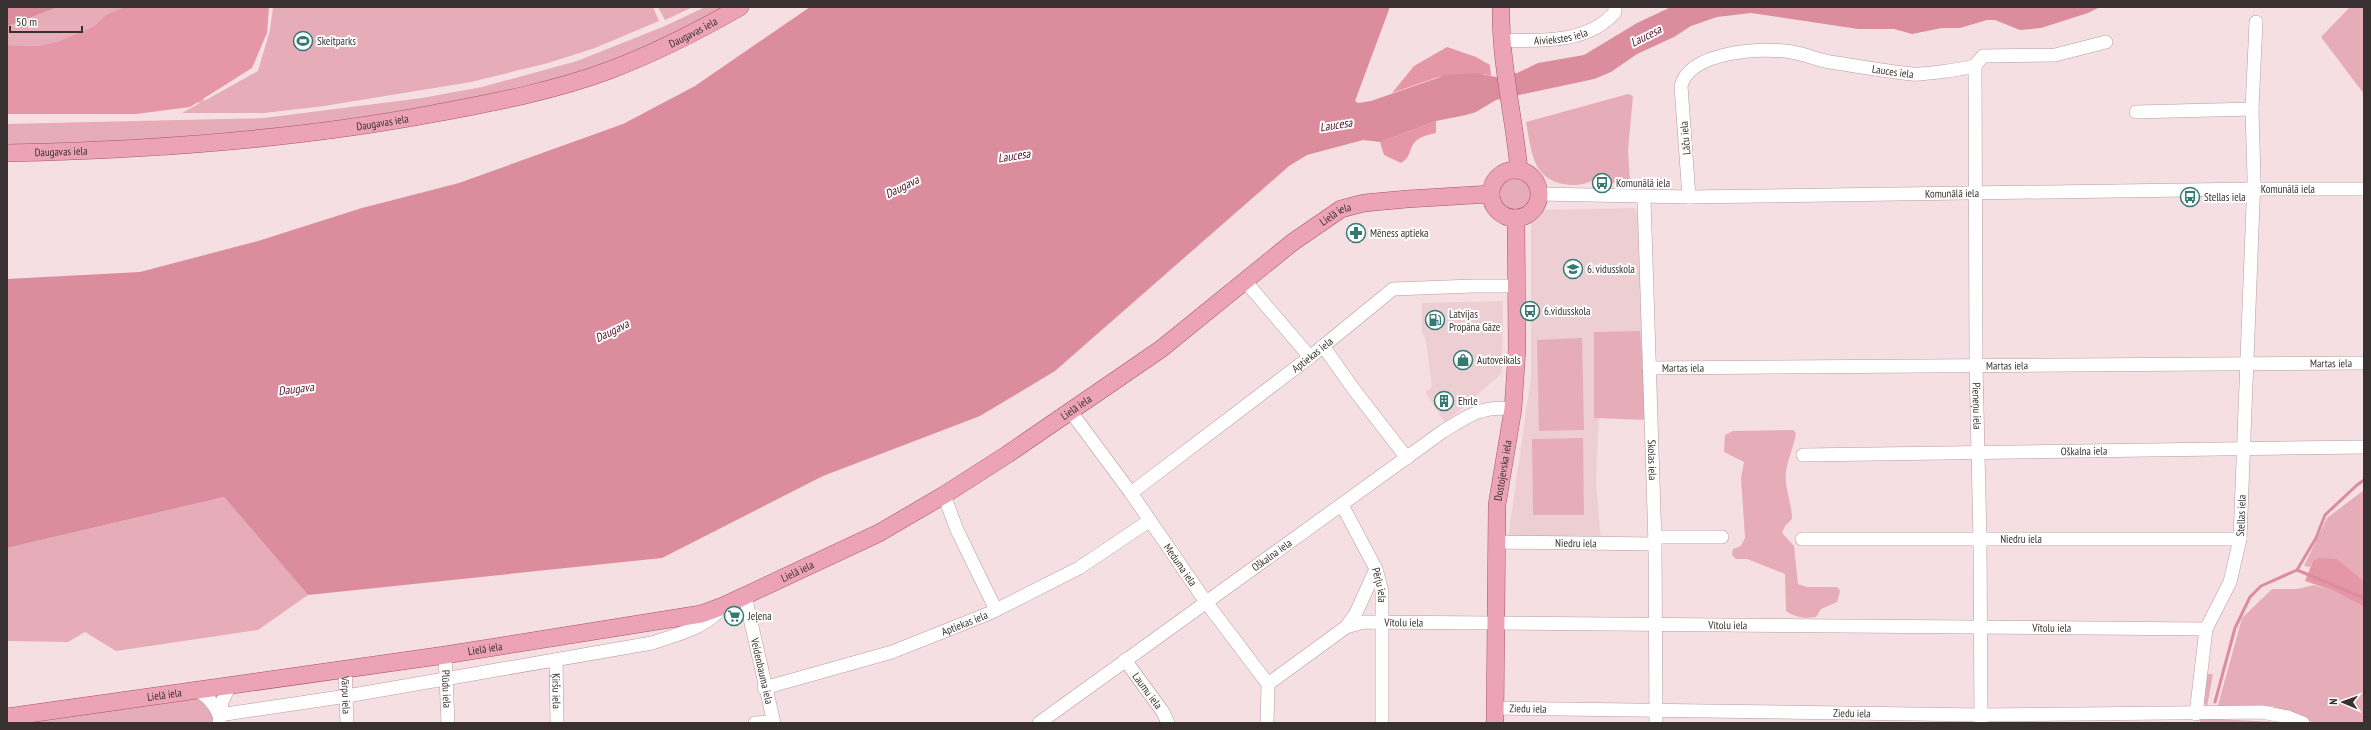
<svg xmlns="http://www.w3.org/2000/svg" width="2371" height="730" font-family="'PT Sans Narrow',sans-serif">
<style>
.built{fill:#edced3}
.green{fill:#e6adb8}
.forest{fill:#e596a7}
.water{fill:#db8d9e}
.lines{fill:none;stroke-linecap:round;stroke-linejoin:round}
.stream{stroke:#db8d9e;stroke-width:3}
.minor-casing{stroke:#b39da1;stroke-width:14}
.major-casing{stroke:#a65368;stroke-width:18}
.minor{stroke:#fff;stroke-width:13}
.major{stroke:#eda3b6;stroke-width:17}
.labels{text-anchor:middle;stroke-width:4;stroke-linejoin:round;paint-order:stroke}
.street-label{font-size:11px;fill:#393031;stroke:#fff}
.poi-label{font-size:11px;fill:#393031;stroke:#fff;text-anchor:start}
.water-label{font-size:12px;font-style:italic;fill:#540f26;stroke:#fff}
</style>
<rect width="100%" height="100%" fill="#f6dfe3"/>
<g class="built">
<path d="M 1635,208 L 1640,225 L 1644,418 L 1599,417 L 1596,481 L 1601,540 L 1508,539 L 1531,377 L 1531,215 L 1538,210 Z"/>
<path d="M 1503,301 L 1502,373 L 1445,423 L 1425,392 L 1432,387 L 1426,341 L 1422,332 L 1422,303 Z"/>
</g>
<g class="green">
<path d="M 7,7 L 124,7 L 107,14 L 94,26 L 59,41 L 38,46 L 7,45 Z"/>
<path d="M 273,7 L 653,7 L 659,21 L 595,48 L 548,63 L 471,82 L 324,106 L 264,113 L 182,113 L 200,103 L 118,102 L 198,44 L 204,101 L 258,71 L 270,30 Z"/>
<path d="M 658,7 L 693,7 L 665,20 Z"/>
<path d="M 705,7 L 730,7 L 671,37 L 576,75 L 480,99 L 249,134 L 7,147 L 7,124 L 264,118 L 422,98 L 482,87 L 577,61 L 665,26 Z"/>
<path d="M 2350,7 L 2364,7 L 2364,94 L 2321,37 Z"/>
<path d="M 1628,94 L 1633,96 L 1628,150 L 1630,181 C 1625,182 1619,184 1615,183 C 1609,183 1602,180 1597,180 C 1590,181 1583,185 1576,185 C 1533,185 1532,155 1526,122 Z"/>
<circle cx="1516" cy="194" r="17"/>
<path d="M 1640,331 L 1647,420 L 1594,418 L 1594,332 Z"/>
<path d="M 1582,338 L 1584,430 L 1539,431 L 1537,340 Z"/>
<path d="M 1793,430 L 1796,433 C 1794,446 1788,458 1786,472 C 1784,487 1792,503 1792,519 L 1785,526 L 1782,533 L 1794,546 L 1798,584 L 1807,587 L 1837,587 L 1840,591 L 1837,602 L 1821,609 L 1816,617 C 1805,619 1794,617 1786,611 L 1785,574 L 1747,559 L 1736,559 L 1732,555 L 1733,549 L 1741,546 L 1745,538 L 1741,478 L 1744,462 L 1724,452 L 1725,435 L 1733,431 Z"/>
<path d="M 1583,438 L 1584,515 L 1533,515 L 1532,439 Z"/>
<path d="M 2364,490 L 2364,581 L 2337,559 L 2313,561 L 2310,567 L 2304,566 L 2327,518 Z"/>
<path d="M 224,497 L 308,595 L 258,630 L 116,651 L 85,632 L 68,642 L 7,641 L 7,548 Z"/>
<path d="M 2314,585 L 2334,591 L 2364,607 L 2364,723 L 2315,723 L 2272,706 L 2221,710 L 2218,705 L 2242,618 L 2272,589 L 2297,589 Z"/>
<path d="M 2205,674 L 2213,674 L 2207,707 L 2202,700 Z"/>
<path d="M 195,696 C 210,701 213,707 213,723 L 10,723 Z"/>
<path d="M 2199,718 L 2273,722 L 2278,723 L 2200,723 Z"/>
</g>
<g class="forest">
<path d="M 124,7 L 269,7 L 267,33 L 252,68 L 190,107 L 136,114 L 7,114 L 7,45 L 38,46 L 59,41 L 94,26 L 107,14 Z"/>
<path d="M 1447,47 L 1476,57 L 1490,65 L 1491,76 L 1485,74 L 1438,77 L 1392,93 L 1414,66 Z"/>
<path d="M 1436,121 L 1436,133 C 1402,139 1417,154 1401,163 L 1384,155 L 1380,142 Z"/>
<path d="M 2319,558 L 2337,559 L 2364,581 L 2364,607 L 2334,591 L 2305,581 L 2313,561 Z"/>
</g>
<g class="water">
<path d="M 7,7 L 58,7 L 7,26 Z"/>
<path d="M 810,7 L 1390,7 L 1355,101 L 1358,103 L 1371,101 L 1446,75 L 1477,73 L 1496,77 L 1517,73 L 1538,63 L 1584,55 L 1637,23 L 1671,7 L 2100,7 L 2088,13 L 2041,28 L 2020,30 L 1995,20 L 1987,20 L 1960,28 L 1942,28 L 1912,34 L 1894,29 L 1858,29 L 1751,13 L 1717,17 L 1691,26 L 1674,37 L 1637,54 L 1611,72 L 1594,79 L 1496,100 L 1476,112 L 1466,115 L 1436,121 L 1380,142 L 1363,140 L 1307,155 L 1289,166 L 1055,371 L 980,416 L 823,476 L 662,558 L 308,595 L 224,497 L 7,548 L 7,279 L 140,272 L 258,241 L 362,208 L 459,183 L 623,124 L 695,86 Z"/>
</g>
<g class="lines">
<g class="stream">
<path d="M 2297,570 L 2364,598"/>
<path d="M 2215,702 L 2235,628 L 2250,597 L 2261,586 L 2297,570 L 2316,538 L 2325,515 L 2357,485 L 2364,480"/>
</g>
<defs>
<g id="minor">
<path id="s1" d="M 1501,40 C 1538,41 1588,44 1615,12 L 1615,7"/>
<path id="s2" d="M 1975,65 L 1976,366 L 1980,539 L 1981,723"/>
<path d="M 2136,112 L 2252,109"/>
<path id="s3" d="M 1539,194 L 1689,197 L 2253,189 L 2364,189"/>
<path id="s4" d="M 1689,197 L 1681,86 C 1690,51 1762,47 1792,52 C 1805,54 1817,60 1830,62 C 1857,66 1885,71 1912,74 C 1920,75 1969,69 1975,65 C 1978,63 1980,59 1983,56 L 2055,55 L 2106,42"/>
<path id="s5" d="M 1644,198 L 1655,544 L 1656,723"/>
<path d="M 1245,281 L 1310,357"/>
<path d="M 1323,346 L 1355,391 L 1407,458"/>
<path id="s6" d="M 1649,368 L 2364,363"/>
<path id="s7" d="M 1071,412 L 1131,493 L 1206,602 L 1268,684 L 1267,723"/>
<path id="s8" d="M 1803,455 L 2364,447"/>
<path id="s9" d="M 1131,493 L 1310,357 L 1393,289 L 1473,286 L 1517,286"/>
<path d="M 944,495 L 957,530 L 996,610"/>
<path id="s10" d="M 1342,505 L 1376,569 L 1382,591 L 1382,723"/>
<path d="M 1655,537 L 1722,537"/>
<path id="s11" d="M 1802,539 L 2240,539"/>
<path id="s12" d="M 1496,542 L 1655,544"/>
<path id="s13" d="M 745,596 L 774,723"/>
<path d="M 1346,627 L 1355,615 L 1376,569"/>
<path id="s14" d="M 445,655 L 448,723"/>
<path id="s15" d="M 556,660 L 557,723"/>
<path id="s16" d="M 1125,660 L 1163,712 L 1168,723"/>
<path id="s17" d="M 345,668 L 347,723"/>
<path id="s18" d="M 1268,684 L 1346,627 L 1364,622 L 2206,629"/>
<path id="s19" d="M 764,688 L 892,652 L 990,613 L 1079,568 L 1149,521"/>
<path d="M 197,690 C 208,697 214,703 219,715"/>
<path id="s20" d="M 1495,708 L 1980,715 L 2262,712 L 2288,717 L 2303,723"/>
<path id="s21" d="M 2196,714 L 2206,629 L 2230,582 L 2240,539 L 2254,179 L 2252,109 L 2256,22"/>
<path d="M 219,715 L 347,696 L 652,643 C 675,635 702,629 719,611"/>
<path d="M 219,723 L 222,702 L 230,685"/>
<path d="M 755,723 L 773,722"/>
<path id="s22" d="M 1039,723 L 1442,432 C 1468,416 1482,405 1513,409"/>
</g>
<g id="major">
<path d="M 1501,7 C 1500,62 1514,116 1519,170"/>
<path id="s23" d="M 7,153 C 152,150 295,140 437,113 C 495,102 554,91 610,70 C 655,53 698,31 740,7"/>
<circle cx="1515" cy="194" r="24"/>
<path id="s24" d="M 7,717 L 445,655 L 701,614 L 723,606 L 879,533 L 944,495 L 1008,454 L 1161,349 L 1293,242 L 1341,209 L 1364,203 L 1407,199 L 1491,194"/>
<path id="s25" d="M 1495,723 L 1497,505 L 1513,409 L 1517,349 L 1516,218"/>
</g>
</defs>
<use href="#minor" class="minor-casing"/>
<use href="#major" class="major-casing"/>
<use href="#minor" class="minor"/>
<use href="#major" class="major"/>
</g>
<defs>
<symbol id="stadium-ring" viewBox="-11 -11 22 22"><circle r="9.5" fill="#fff" stroke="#337a73" stroke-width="1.5"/><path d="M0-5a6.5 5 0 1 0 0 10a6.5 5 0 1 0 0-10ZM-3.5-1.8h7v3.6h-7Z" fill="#337a73"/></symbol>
<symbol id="bus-ring" viewBox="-11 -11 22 22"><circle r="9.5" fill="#fff" stroke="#337a73" stroke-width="1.5"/><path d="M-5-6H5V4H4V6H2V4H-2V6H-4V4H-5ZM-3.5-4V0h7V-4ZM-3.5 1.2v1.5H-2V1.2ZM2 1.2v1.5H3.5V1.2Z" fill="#337a73"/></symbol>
<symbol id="pharmacy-ring" viewBox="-11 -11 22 22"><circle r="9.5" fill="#fff" stroke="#337a73" stroke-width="1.5"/><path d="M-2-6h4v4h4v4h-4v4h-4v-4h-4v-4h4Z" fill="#337a73"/></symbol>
<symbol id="school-ring" viewBox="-11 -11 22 22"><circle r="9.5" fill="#fff" stroke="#337a73" stroke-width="1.5"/><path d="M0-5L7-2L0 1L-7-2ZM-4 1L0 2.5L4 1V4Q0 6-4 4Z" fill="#337a73"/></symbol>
<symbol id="fuel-ring" viewBox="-11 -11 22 22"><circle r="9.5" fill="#fff" stroke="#337a73" stroke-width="1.5"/><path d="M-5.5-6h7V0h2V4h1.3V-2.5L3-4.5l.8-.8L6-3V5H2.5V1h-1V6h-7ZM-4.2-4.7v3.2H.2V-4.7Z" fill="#337a73"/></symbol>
<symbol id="shop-ring" viewBox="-11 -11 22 22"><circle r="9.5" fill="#fff" stroke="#337a73" stroke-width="1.5"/><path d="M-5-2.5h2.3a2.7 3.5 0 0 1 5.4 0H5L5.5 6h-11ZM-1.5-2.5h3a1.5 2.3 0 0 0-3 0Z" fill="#337a73"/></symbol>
<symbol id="building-ring" viewBox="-11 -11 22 22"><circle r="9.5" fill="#fff" stroke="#337a73" stroke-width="1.5"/><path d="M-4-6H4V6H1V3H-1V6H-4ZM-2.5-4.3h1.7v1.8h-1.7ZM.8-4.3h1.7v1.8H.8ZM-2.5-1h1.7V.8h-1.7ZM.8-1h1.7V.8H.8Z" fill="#337a73"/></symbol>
<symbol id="supermarket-ring" viewBox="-11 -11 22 22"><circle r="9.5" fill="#fff" stroke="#337a73" stroke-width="1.5"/><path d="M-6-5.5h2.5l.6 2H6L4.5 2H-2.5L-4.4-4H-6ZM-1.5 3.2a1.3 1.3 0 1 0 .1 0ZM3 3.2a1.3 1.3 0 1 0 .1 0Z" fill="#337a73"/></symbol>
</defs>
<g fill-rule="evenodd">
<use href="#stadium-ring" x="292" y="30" width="22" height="22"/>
<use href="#bus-ring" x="1591" y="172" width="22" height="22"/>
<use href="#bus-ring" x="2179" y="186" width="22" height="22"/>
<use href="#pharmacy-ring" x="1345" y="222" width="22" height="22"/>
<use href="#school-ring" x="1562" y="258" width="22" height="22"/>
<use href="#bus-ring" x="1519" y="300" width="22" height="22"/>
<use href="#fuel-ring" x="1424" y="309" width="22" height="22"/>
<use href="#shop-ring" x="1452" y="349" width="22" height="22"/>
<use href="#building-ring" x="1433" y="390" width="22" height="22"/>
<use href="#supermarket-ring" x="723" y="605" width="22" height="22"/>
</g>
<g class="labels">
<g class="street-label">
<text dy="4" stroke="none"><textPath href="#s23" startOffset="702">Daugavas iela</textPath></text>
<text dy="4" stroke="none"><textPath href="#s1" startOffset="60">Aiviekstes iela</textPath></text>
<text dy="4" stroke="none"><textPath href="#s4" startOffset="338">Lauces iela</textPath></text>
<text dy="4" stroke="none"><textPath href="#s23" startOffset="377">Daugavas iela</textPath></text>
<text transform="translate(1685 138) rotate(-95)" y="4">Lāču iela</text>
<text dy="4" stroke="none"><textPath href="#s23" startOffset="54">Daugavas iela</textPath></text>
<text dy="4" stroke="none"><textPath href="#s3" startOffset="749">Komunālā iela</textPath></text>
<text dy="4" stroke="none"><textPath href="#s3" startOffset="413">Komunālā iela</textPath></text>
<text dy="4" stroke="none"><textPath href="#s24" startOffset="1455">Lielā iela</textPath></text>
<text dy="4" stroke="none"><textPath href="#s9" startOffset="228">Aptiekas iela</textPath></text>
<text dy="4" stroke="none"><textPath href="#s6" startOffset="682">Martas iela</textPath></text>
<text dy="4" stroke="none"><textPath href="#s6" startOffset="358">Martas iela</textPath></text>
<text dy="4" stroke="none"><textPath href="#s6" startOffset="34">Martas iela</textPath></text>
<text dy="4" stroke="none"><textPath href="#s2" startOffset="341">Pieneņu iela</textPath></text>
<text dy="4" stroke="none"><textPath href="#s24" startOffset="1131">Lielā iela</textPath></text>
<text dy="4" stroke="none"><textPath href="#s8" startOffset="281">Oškalna iela</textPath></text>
<text dy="4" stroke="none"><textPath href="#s5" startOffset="262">Skolas iela</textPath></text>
<text dy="4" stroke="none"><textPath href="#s25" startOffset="253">Dostojevska iela</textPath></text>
<text dy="4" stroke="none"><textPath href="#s21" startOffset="206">Stellas iela</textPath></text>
<text dy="4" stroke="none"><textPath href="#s11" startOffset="219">Niedru iela</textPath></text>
<text dy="4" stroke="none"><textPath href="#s12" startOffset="80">Niedru iela</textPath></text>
<text dy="4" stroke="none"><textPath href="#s22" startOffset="287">Oškalna iela</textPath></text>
<text dy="4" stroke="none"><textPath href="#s7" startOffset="188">Meduma iela</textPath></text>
<text dy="4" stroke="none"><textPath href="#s24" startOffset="807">Lielā iela</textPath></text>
<text dy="4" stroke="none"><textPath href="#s10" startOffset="89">Pērļu iela</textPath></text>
<text dy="4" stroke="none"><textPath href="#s18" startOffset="155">Vītolu iela</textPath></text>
<text dy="4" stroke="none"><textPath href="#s19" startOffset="211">Aptiekas iela</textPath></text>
<text dy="4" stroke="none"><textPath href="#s18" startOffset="479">Vītolu iela</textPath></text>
<text dy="4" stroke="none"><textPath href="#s18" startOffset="803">Vītolu iela</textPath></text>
<text dy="4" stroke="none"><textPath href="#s24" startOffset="483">Lielā iela</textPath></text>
<text dy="4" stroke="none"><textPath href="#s13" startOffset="77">Veidenbauma iela</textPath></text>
<text dy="4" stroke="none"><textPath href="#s14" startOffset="34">Plūdu iela</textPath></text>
<text dy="4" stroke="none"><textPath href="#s15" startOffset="31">Ķiršu iela</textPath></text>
<text dy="4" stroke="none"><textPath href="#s16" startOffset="38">Laumu iela</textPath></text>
<text dy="4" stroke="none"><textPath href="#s24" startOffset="159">Lielā iela</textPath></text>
<text dy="4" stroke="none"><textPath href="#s17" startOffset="27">Vārpu iela</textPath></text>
<text dy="4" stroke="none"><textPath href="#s20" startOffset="33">Ziedu iela</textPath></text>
<text dy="4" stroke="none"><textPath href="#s20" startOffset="357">Ziedu iela</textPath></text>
</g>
<g class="poi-label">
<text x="317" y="45">Skeitparks</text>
<text x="1616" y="187">Komunālā iela</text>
<text x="2204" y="201">Stellas iela</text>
<text x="1370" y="237">Mēness aptieka</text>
<text x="1587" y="273">6. vidusskola</text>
<text x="1544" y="315">6.vidusskola</text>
<text x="1449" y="318">Latvijas<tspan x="1449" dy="13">Propāna Gāze</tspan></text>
<text x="1477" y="364">Autoveikals</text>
<text x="1458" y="405">Ehrle</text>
<text x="748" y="620">Jeļena</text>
</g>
<g class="water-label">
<text transform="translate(1646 36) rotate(-27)" y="4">Laucesa</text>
<text transform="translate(1336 125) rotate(-9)" y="4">Laucesa</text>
<text transform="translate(1014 156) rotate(-9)" y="4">Laucesa</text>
<text transform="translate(902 187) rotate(-26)" y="4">Daugava</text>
<text transform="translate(612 331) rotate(-26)" y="4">Daugava</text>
<text transform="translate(296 389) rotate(-7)" y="4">Daugava</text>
</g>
</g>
<rect width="2371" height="730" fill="none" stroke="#393031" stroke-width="16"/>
<g transform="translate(2343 702) rotate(272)" stroke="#ffffff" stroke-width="3" paint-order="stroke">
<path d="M0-3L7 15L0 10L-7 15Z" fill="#393031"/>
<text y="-6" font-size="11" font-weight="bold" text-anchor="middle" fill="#393031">N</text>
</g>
<path d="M10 26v6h72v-6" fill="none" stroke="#393031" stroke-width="2"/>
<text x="16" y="26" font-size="12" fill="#393031" stroke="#ffffff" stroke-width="3" paint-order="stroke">50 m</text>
</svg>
